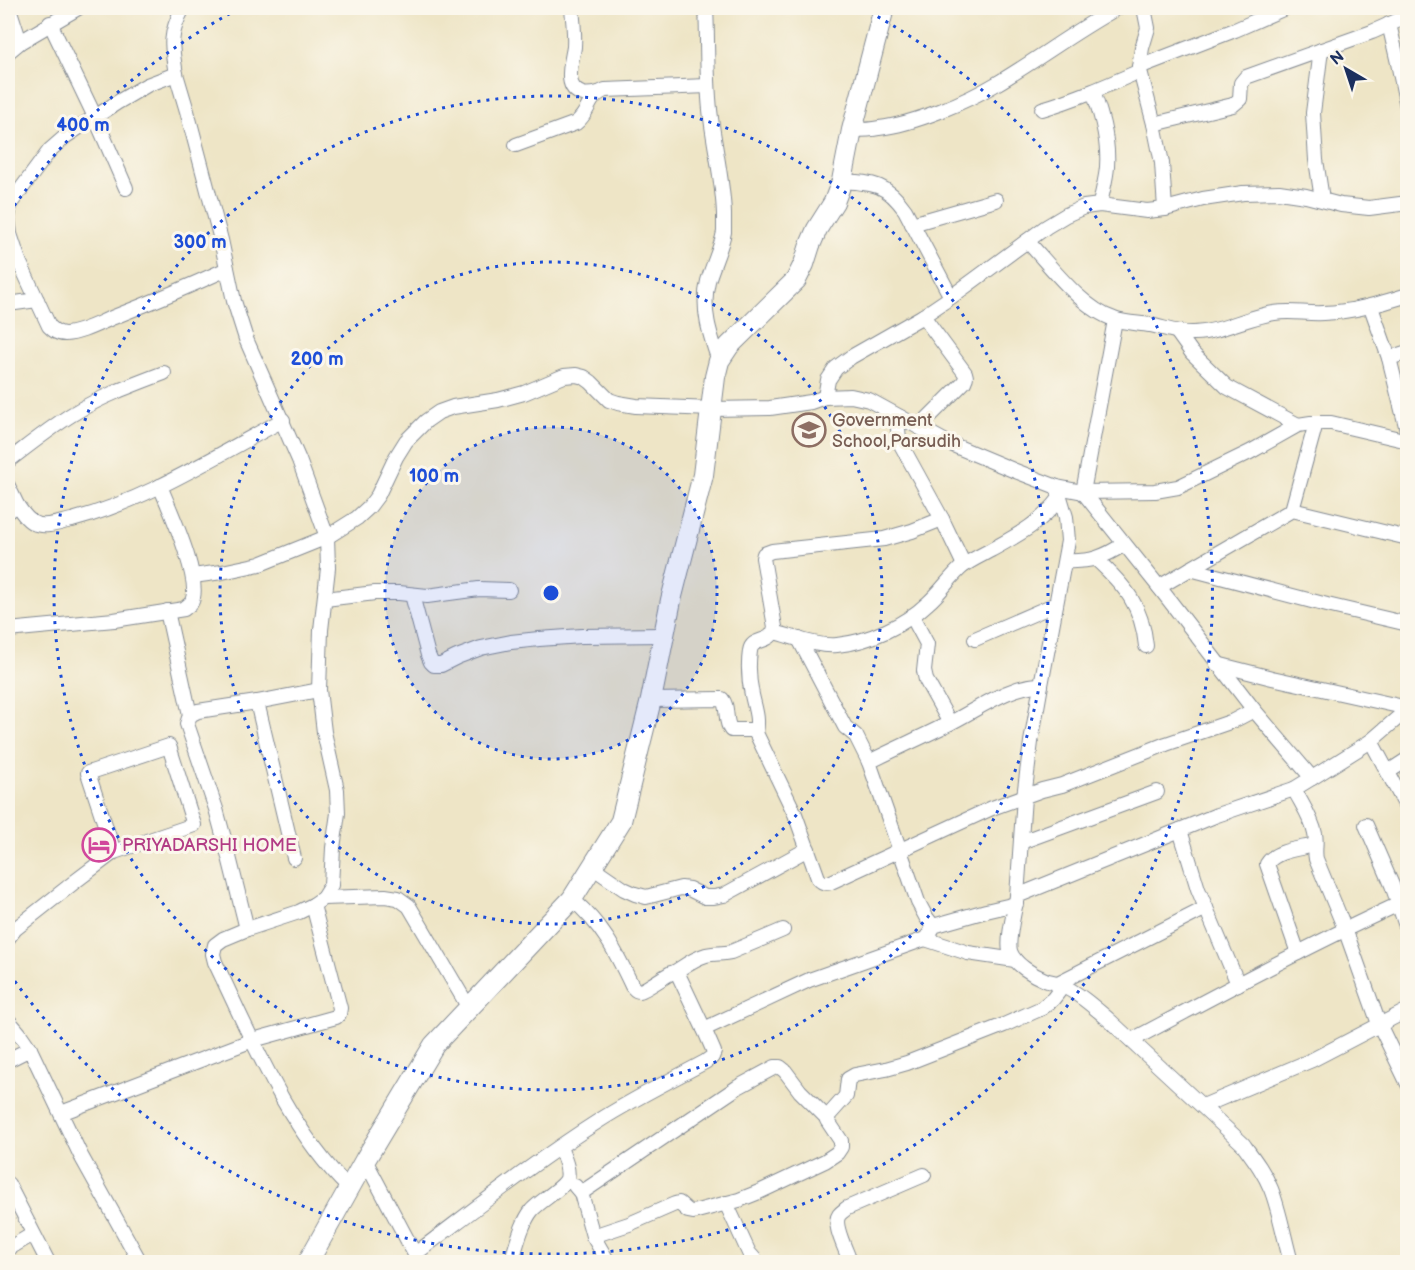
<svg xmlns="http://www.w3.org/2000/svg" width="1415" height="1270" font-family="'Balsamiq Sans',sans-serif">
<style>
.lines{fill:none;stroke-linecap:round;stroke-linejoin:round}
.street-casing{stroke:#848a92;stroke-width:16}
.secondary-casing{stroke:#848a92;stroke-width:22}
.street{stroke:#fff;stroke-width:14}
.secondary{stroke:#fff;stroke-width:20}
.ring{fill:none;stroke:#1d4ed8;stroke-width:3;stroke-dasharray:3 6}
.labels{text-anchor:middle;stroke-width:6;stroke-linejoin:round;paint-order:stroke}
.education-label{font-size:18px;fill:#785e54;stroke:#fbf7ec;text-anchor:start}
.hotel-label{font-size:18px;fill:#b23c85;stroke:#fbf7ec;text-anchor:start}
.centre{fill:#1d4ed8;stroke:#fbf7ec;stroke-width:3}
.ring-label{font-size:18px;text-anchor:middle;font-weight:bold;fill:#1d4ed8;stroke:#fbf7ec;stroke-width:6;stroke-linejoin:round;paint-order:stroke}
</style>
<rect width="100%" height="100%" fill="#fbf7ec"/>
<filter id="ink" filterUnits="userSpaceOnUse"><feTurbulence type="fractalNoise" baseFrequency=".0167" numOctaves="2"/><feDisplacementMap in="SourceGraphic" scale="12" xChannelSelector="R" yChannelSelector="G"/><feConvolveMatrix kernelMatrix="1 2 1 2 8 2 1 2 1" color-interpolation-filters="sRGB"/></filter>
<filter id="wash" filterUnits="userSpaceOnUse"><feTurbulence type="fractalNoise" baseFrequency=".008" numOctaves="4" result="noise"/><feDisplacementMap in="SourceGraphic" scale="24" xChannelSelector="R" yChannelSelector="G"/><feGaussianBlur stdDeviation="1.35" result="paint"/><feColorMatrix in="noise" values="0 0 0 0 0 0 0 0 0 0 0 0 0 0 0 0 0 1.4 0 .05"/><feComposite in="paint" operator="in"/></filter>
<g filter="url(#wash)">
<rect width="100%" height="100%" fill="#eee5c6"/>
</g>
<g filter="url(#ink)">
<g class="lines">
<defs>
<g id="street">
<path d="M 9,8 L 20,42"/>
<path d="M 572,8 C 573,20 575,34 574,47 C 572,61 562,89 583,94 C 587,95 593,94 598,93"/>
<path d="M 706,8 C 708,44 706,82 711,118 C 715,150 723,182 724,214 C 724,220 724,226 724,232 C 721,249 713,264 708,281 C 701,309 710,335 719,361"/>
<path d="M 50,23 L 95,117 L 126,188"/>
<path d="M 1389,24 L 1398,63 L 1408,111"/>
<path d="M 1321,50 L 1313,113 L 1316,160 L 1322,199"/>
<path d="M 8,52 L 20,42 L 78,8"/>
<path d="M 1139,67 L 1235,30 L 1285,8"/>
<path d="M 176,74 C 171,45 169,34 183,8"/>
<path d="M 1093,92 C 1102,116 1109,141 1107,167 C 1106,180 1102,192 1100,205"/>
<path d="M 1042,109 C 1076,99 1108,85 1140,71"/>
<path d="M 1154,124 L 1233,105 L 1240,99 L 1241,83 L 1246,77 L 1372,32 L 1408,16"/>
<path d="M 852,130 C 861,130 870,130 879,128 C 914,124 966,102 996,84 C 1037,60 1075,31 1117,8"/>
<path d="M 516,145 L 576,123 C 591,111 586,98 605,90 L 708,86"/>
<path d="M 842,181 C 873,183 886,183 905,210 L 951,297"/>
<path d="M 1165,209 L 1203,199 L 1243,193 L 1279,192 L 1306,196 L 1341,205 L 1369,208 L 1408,203"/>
<path d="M 912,224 L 996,200"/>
<path d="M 1027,241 C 1050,265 1082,309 1114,319 C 1125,323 1138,323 1150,325 C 1165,328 1179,334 1194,333 C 1222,332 1247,317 1274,313 C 1291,310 1306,314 1323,313 C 1353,312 1379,304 1408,295"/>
<path d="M 19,261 L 49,326 C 54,331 58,334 65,334 C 82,333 99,323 114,317 C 152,302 190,286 227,269"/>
<path d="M 8,266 L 19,261 L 10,234 L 8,219 L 10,204 L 50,150 L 66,136 L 118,102 L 147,85 L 176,74 L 187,111 L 221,240 L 234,301 L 246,339 L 299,460 L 327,537 L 357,518 L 369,507 L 378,495 L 396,457 L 406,441 L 426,421 L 439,412 L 453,407 L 498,400 L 524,393 L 564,376 L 576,375 L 584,377 L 591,382 L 609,400 L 618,403 L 636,406 L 712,409 L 770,408 L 811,402 L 825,397 L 851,396 L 869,400 L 946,442 L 1013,470 L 1057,487 L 1083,492 L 1155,491 L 1178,487 L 1250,452 L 1298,425 L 1311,423 L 1331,423 L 1408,441"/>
<path d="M 8,304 L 37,300"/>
<path d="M 1371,307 L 1389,358 L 1408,434"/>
<path d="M 1115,320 L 1083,492 L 1159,587 L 1254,710 L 1312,778 L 1294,789 L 1217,815 L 1017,896 C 1015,909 1007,939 1010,951 C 1014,964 1033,975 1045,980 C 1050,982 1055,982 1059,984 C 1077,992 1093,1006 1108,1019 L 1243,1144 C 1254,1159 1264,1172 1271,1189 C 1280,1212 1284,1238 1291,1262"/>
<path d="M 1177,332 L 1192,353 L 1227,387 L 1298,425"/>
<path d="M 1389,358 L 1408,352"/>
<path d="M 825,397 L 828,380 L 836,368 L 851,357 L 923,316 L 951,297 L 1046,227 L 1066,215 L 1084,207 L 1100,205 L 1147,211 L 1165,209 L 1162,163 L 1154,124 L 1139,67 L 1142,48 L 1148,28 L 1144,8"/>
<path d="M 900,417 L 898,428 L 899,441 L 942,519 L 964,565"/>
<path d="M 919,427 L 964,382 L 966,377 L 965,373 L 923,316"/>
<path d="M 8,461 C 29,445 49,429 71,415 C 100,397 132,385 164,373"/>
<path d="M 8,486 L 17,505 L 8,511"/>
<path d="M 17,505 C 22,512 27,521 36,524 C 47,528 61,522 72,520 C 147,500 214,457 283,420"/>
<path d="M 1292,510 L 1316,423"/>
<path d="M 1096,559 C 1125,586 1142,605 1146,646"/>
<path d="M 1066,561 C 1090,562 1103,558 1124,544"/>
<path d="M 1190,569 L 1327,605 L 1408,624"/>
<path d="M 193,576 L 222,572 L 260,564 L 327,537 L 328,568 L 321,630 L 319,690 L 324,732 L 337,790 L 338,813 L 333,848 L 331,885 L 323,898 L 313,905 L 299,912 L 247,929 L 223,939 L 215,945 L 213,954 L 215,962 C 251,1037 288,1129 349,1188"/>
<path d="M 1159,587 L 1292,510 L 1408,538"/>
<path d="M 412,595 L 428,655 L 431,662 L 434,665 L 441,665 L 457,657 L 481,648 L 511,642 L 539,639 L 582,636 L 664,635"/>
<path d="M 325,599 L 375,593 L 399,593 L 427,596 L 479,589 L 509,590"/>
<path d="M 167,611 L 190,715"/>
<path d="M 912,616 L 927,644 L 924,671 L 926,680 L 950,723"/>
<path d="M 8,630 L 114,620 L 184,609 C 186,607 189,605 191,603 C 204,583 169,508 160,486"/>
<path d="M 774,632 C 794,637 817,647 837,645 C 869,642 905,625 928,603 C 941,592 950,577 963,566 C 971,560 982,555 991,550 C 1018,535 1041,523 1060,498"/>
<path d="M 799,639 L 845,727 L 856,736 L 869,762"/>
<path d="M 975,639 L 1056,604"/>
<path d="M 1217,664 L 1272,678 L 1408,708"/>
<path d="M 651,700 L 722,699 C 729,707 724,721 731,730 L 753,730 L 756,733 L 795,814 L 818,878 C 822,883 825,884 831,882 L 992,808 L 1042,790 L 1062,785 L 1166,744 L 1233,721 L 1254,710"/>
<path d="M 257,702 L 294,858"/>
<path d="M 756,733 C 759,718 755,709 752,695 C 749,681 748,665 750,651 C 752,636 772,645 775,627 L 763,558 L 764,554 L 772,551 L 884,539 L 912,531 L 942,519"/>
<path d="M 1371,741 L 1408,810"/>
<path d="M 1388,772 L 1408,759"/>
<path d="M 1312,778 L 1371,741 L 1408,709"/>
<path d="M 1294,789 C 1301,803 1312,818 1315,834 C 1317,842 1314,850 1316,859 L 1345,929 L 1379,1024 L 1408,1084"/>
<path d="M 1366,825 L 1392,885 L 1408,932"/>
<path d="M 1180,830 L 1198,889 L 1206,908"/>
<path d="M 1021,842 L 1157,792"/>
<path d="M 592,867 L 624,889 L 635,894 L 646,897 L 681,888 L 689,889 L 705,897 L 714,897 L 724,895 L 808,849"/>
<path d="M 1017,896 L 1024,797 L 1031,742 L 1041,685 L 1068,541 L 1066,517 L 1057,487"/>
<path d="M 323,898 L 385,896 L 398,898 L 409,906 L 469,1008"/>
<path d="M 572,899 C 603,926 615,950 632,986 C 635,989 635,991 640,991 C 645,990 665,976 671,973 L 675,972 L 678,974 L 704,1029 L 809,980 L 925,939 L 931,932 L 933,926 L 986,911 L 1016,904"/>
<path d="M 933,926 L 926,917 L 918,902 L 869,762 C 895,749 922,737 948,724 C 975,711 1011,684 1041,685"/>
<path d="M 247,929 L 228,853 L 216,809 L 187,724 L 190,715 L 198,711 L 257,702 L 319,690"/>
<path d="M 8,938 L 15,929 L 77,880 L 114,852 L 194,825 L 169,746 L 88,773 L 114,852"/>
<path d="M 925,939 L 968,953 L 1015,960"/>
<path d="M 1298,953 L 1267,864 C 1275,850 1300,849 1315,845"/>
<path d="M 675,972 C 684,966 695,958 706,955 C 714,953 723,954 731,952 L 783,930"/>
<path d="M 1058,983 L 1206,908 L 1238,984"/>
<path d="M 8,1020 L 19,1033 L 30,1049 L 81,1156 L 140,1262"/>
<path d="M 1132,1040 C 1220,993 1308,946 1399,904"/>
<path d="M 8,1060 L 30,1049"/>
<path d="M 1203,1106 L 1312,1060 L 1408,1010"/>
<path d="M 61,1113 L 253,1040 L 336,1017 L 339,1014 L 340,1008 L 313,905"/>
<path d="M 365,1160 L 419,1262"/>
<path d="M 8,1184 L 48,1262"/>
<path d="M 575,1186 L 581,1193 L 593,1236 L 608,1262"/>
<path d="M 581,1193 L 738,1087 L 775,1067 L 780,1067 L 785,1071 L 800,1091 L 827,1118"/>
<path d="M 726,1203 L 749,1253 L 757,1262"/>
<path d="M 593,1236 L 629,1224 L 675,1204 L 679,1203 L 688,1211 L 693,1212 L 739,1200 L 759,1192 L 825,1161 L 837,1153 L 841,1147 L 841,1141 L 827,1120 L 829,1115 L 846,1096 L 848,1079 L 855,1075 L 886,1069 L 907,1063 L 1004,1025 L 1042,1008 L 1053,999 L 1063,986"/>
<path d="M 8,1249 L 33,1234"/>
<path d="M 415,1254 C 475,1209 534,1162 597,1122 C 631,1100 669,1081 705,1062 L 712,1057 L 714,1052 L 704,1029"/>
<path d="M 511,1262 C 517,1245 521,1224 532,1210 C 540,1201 563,1188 567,1179 C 570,1169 563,1156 560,1147"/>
<path d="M 850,1262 C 847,1251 832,1225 839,1215 C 841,1212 845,1210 847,1208 L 924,1175"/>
</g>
<path id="secondary" d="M 308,1262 L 365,1160 L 434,1045 L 572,899 L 621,821 L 651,700 L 671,600 L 703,475 L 715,377 L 719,361 L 729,346 L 796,280 L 804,264 L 810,245 L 817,229 L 834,202 L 842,181 L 852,130 L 884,8"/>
</defs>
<use href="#street" class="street-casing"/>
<use href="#secondary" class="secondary-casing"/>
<use href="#street" class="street"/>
<use href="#secondary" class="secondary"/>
</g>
</g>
<circle cx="551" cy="593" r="166" fill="#1d4ed8" fill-opacity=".12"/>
<g class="ring">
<circle cx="551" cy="593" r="166"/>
<circle cx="551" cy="593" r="331"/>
<circle cx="551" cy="593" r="497"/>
<path d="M9 213A662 662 0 0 1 240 8M862 8A662 662 0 1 1 9 973"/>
</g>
<defs>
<symbol id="school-ring" viewBox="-11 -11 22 22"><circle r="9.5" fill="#fbf7ec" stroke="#8d6e63" stroke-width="1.5"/><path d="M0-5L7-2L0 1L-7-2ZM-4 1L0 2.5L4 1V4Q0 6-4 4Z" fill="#8d6e63"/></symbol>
<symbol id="hotel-ring" viewBox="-11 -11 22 22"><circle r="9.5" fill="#fbf7ec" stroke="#d1479c" stroke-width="1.5"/><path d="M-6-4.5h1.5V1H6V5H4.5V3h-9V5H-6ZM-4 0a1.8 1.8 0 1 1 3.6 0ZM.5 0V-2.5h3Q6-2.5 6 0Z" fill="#d1479c"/></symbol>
</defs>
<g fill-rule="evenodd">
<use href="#school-ring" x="790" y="411" width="38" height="38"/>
<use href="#hotel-ring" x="80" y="826" width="38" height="38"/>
</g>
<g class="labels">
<g class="education-label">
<text x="832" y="426">Government<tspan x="832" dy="21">School,Parsudih</tspan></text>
</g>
<g class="hotel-label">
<text x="122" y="851">PRIYADARSHI HOME</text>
</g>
</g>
<circle cx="551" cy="593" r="9" class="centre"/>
<g class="ring-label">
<text x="83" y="131">400 m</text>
<text x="200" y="248">300 m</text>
<text x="317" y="365">200 m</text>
<text x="434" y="482">100 m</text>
</g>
<rect width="1415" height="1270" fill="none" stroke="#fbf7ec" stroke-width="30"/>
<g transform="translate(1346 69) rotate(321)" stroke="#fbf7ec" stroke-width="4.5" paint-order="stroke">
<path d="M0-4.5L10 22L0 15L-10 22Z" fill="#1b2f5e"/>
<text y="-9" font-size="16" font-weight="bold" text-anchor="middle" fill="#1b2f5e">N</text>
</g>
</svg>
